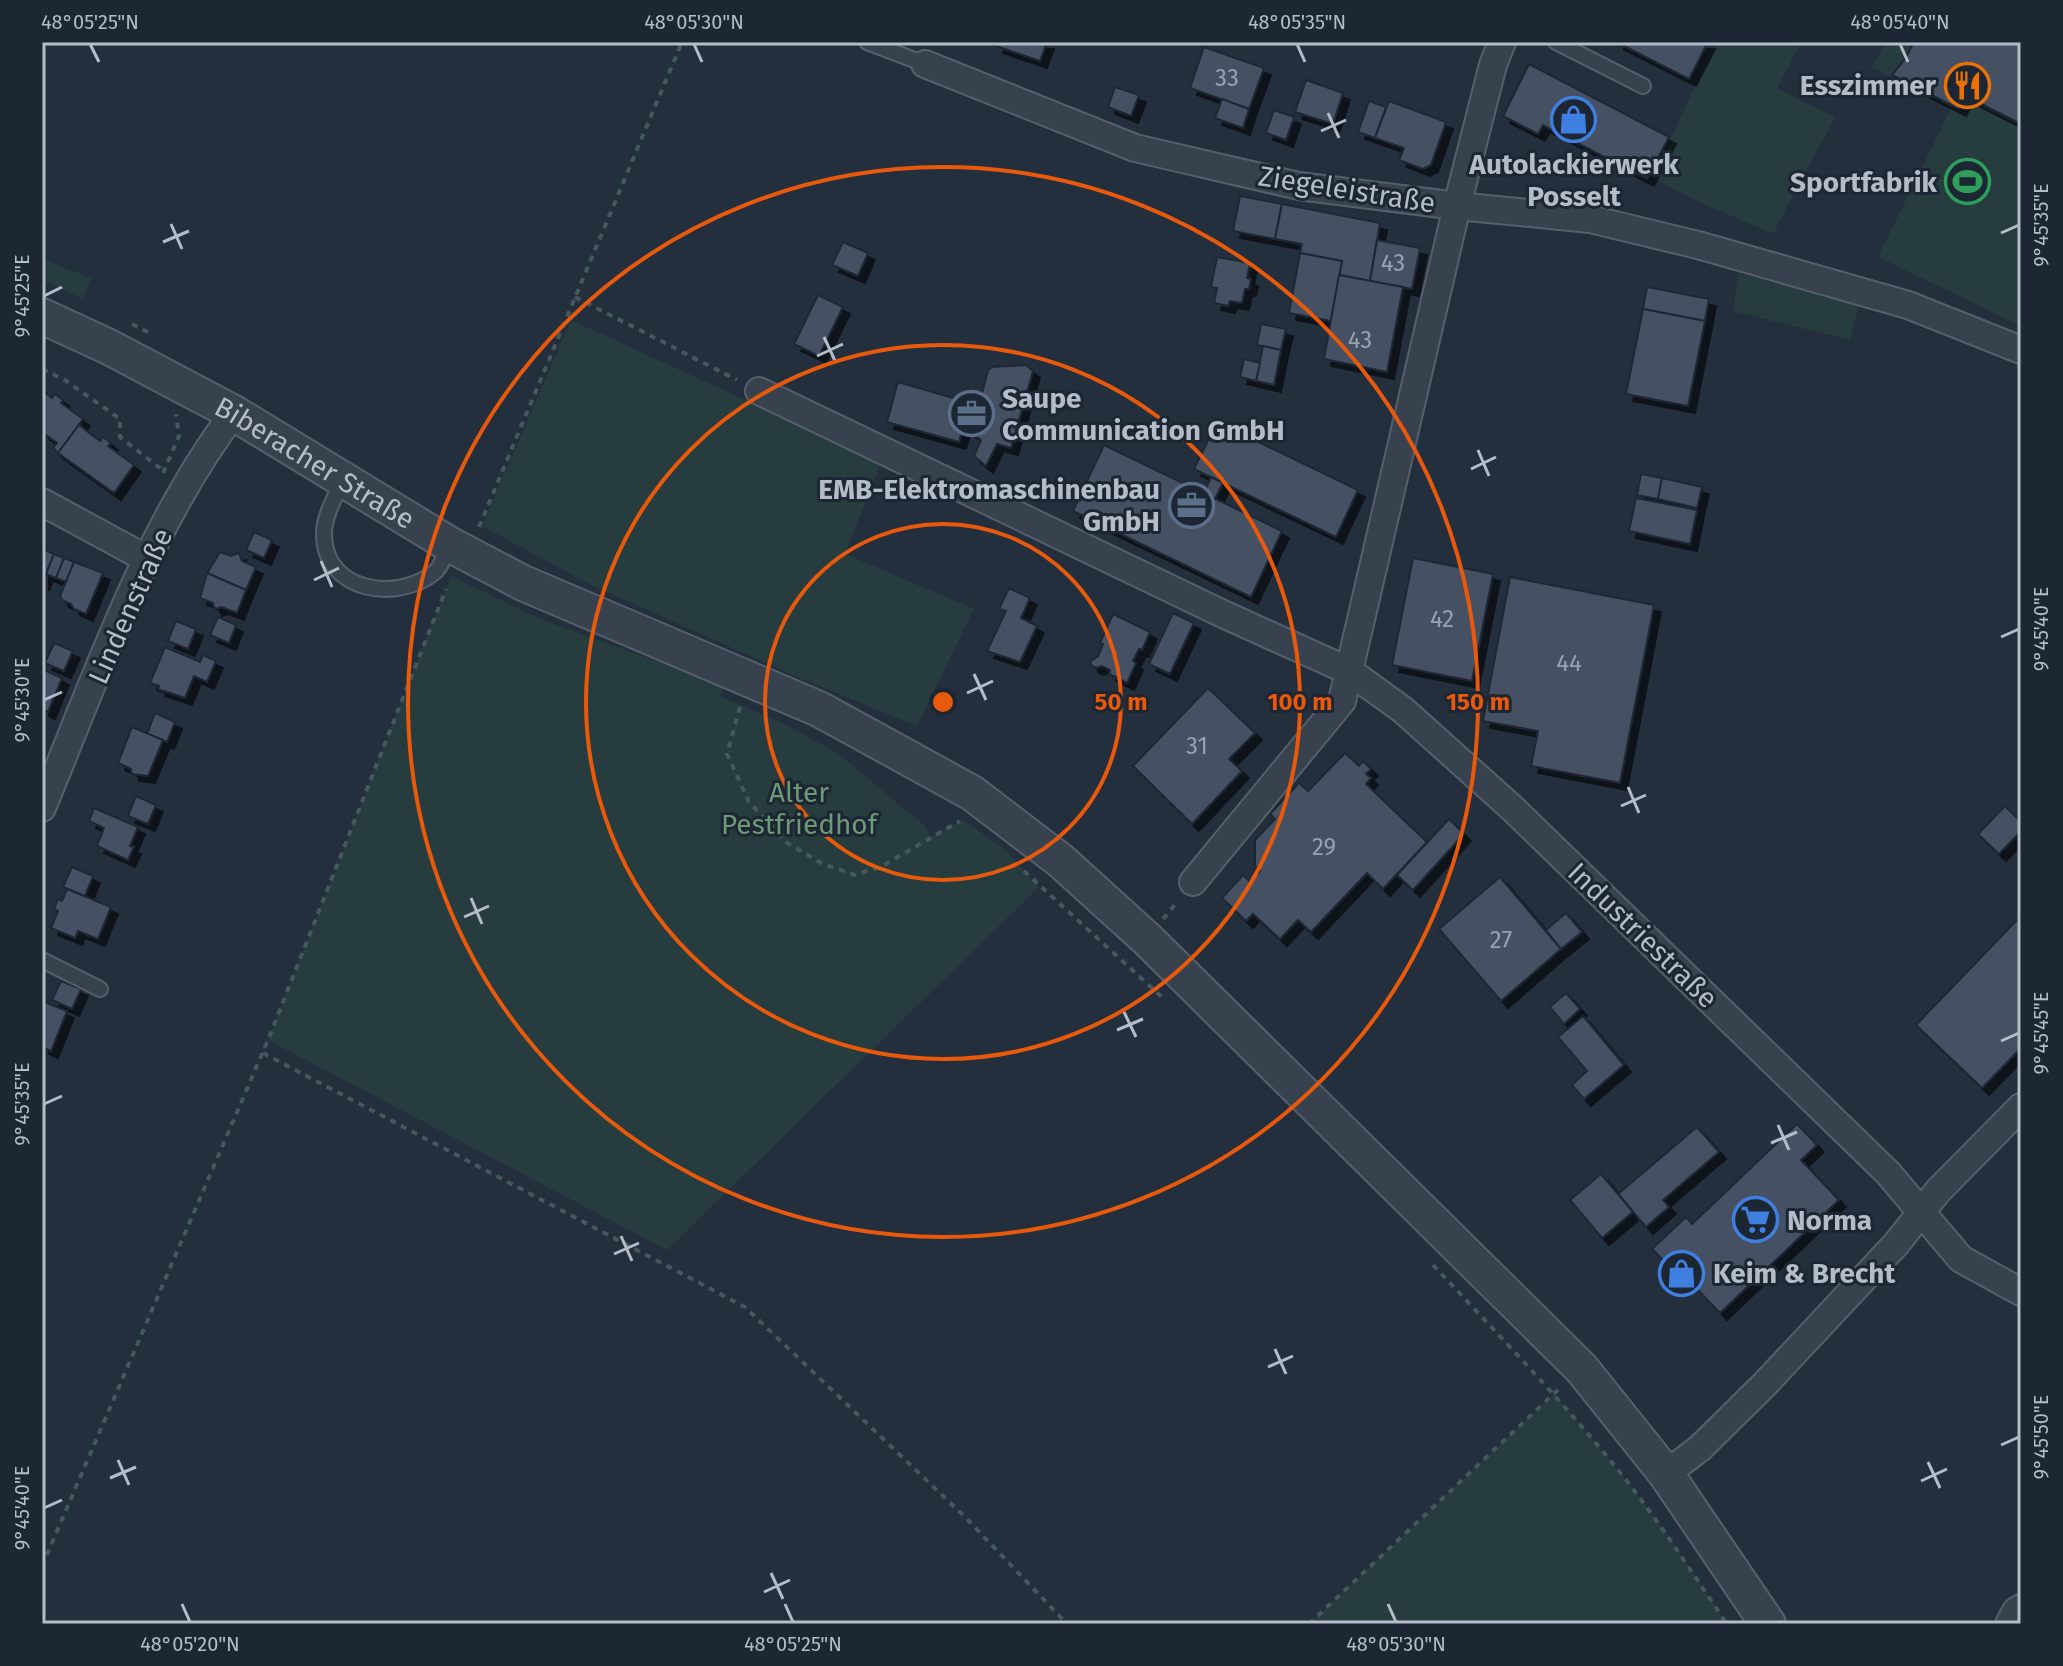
<svg xmlns="http://www.w3.org/2000/svg" width="2063" height="1666" font-family="'Fira Sans',sans-serif">
<style>
.green{fill:#263c3f}
.building{fill:#455162;stroke:#1f2835;stroke-width:2;filter:url(#shadow)}
.lines{fill:none;stroke-linecap:round;stroke-linejoin:round}
.service-casing{stroke:#565f6c;stroke-width:18}
.minor-casing{stroke:#565f6c;stroke-width:30}
.tertiary-casing{stroke:#565f6c;stroke-width:38}
.path{stroke:#44595c;stroke-width:4;stroke-dasharray:6 6;stroke-linecap:butt}
.service{stroke:#38414e;stroke-width:14}
.minor{stroke:#38414e;stroke-width:26}
.tertiary{stroke:#38414e;stroke-width:34}
.ticks{fill:none;stroke:#b4bcc9;stroke-width:3}
.ring{fill:none;stroke:#e8590c;stroke-width:4}
.labels{text-anchor:middle;stroke-width:6;stroke-linejoin:round;paint-order:stroke}
.number-label{font-size:24px;fill:#98a1af}
.poi-label{font-size:28px;font-weight:bold;fill:#b4bcc9;stroke:#1d2633;text-anchor:end}
.street-label{font-size:28px;fill:#b4bcc9;stroke:#1d2633}
.park-label{font-size:28px;fill:#6b9a76;stroke:#1d2633}
.centre{fill:#e8590c;stroke:#1d2633;stroke-width:4}
.ring-label{font-size:24px;text-anchor:middle;font-weight:bold;fill:#e8590c;stroke:#1d2633;stroke-width:6;stroke-linejoin:round;paint-order:stroke}
.neatline{fill:none;stroke:#b4bcc9;stroke-width:3}
.ticks-label{font-size:20px;text-anchor:middle;fill:#b4bcc9}
</style>
<defs>
<filter id="shadow"><feDropShadow dx="7" dy="7" stdDeviation="0" flood-color="#0009"/></filter>
</defs>
<rect width="100%" height="100%" fill="#242f3e"/>
<g class="green">
<path d="M 1716,42 L 1801,42 L 1777,88 L 1835,117 L 1773,234 L 1708,206 L 1652,178 Z"/>
<path d="M 1886,42 L 2021,42 L 2021,326 L 1878,257 L 1951,108 L 1872,67 Z"/>
<path d="M 42,259 L 91,278 L 83,299 L 42,280 Z"/>
<path d="M 1738,273 L 1859,304 L 1850,340 L 1733,311 Z"/>
<path d="M 571,320 L 881,462 L 845,554 L 974,609 L 917,726 L 802,679 L 591,585 L 482,526 Z"/>
<path d="M 451,576 L 538,618 L 724,686 L 720,696 L 782,723 L 839,754 L 926,827 L 930,837 L 963,820 L 1002,847 L 1039,887 L 667,1250 L 268,1040 Z"/>
<path d="M 1554,1394 L 1612,1462 L 1663,1528 L 1727,1624 L 1309,1624 Z"/>
</g>
<g class="building">
<path d="M 998,42 L 1047,42 L 1040,61 L 996,46 Z"/>
<path d="M 1616,42 L 1708,42 L 1689,79 Z"/>
<path d="M 1914,42 L 2021,42 L 2021,124 L 1966,96 L 1959,109 L 1892,75 L 1905,59 Z"/>
<path d="M 1204,47 L 1264,68 L 1249,109 L 1190,88 Z"/>
<path d="M 1529,64 L 1669,137 L 1647,179 L 1543,125 L 1538,134 L 1503,116 Z"/>
<path d="M 1306,80 L 1343,93 L 1333,124 L 1295,112 Z"/>
<path d="M 1115,87 L 1139,95 L 1131,116 L 1108,107 Z"/>
<path d="M 1222,99 L 1249,109 L 1243,128 L 1215,118 Z"/>
<path d="M 1369,101 L 1386,107 L 1375,138 L 1358,132 Z"/>
<path d="M 1389,101 L 1446,122 L 1431,165 L 1423,169 L 1399,160 L 1404,148 L 1375,138 Z"/>
<path d="M 1274,110 L 1294,117 L 1286,140 L 1266,133 Z"/>
<path d="M 1240,196 L 1282,204 L 1275,239 L 1233,231 Z"/>
<path d="M 1282,204 L 1380,223 L 1370,281 L 1339,275 L 1342,261 L 1300,253 L 1302,244 L 1275,239 Z"/>
<path d="M 1377,240 L 1420,248 L 1412,289 L 1370,281 Z"/>
<path d="M 843,242 L 868,253 L 858,276 L 832,265 Z"/>
<path d="M 1300,253 L 1342,261 L 1331,321 L 1289,313 Z"/>
<path d="M 1217,257 L 1250,263 L 1247,278 L 1251,279 L 1249,289 L 1245,289 L 1242,303 L 1230,301 L 1228,306 L 1214,303 L 1217,288 L 1211,287 Z"/>
<path d="M 1339,275 L 1403,287 L 1387,372 L 1324,359 Z"/>
<path d="M 1647,287 L 1709,299 L 1705,321 L 1643,309 Z"/>
<path d="M 818,295 L 843,307 L 819,356 L 794,344 Z"/>
<path d="M 1643,309 L 1705,321 L 1688,406 L 1626,394 Z"/>
<path d="M 1261,324 L 1286,329 L 1281,350 L 1257,345 Z"/>
<path d="M 1263,346 L 1281,350 L 1274,385 L 1256,381 Z"/>
<path d="M 1244,359 L 1260,363 L 1256,381 L 1240,377 Z"/>
<path d="M 1026,365 L 1033,371 L 1011,448 L 997,444 L 986,466 L 974,456 L 981,440 L 964,426 L 969,407 L 978,409 L 988,370 L 992,367 Z"/>
<path d="M 898,382 L 970,403 L 959,442 L 887,422 Z"/>
<path d="M 42,390 L 52,398 L 55,394 L 63,400 L 61,403 L 83,419 L 58,453 L 53,448 L 57,443 L 42,432 Z"/>
<path d="M 1217,422 L 1358,490 L 1336,537 L 1194,469 Z"/>
<path d="M 79,425 L 100,441 L 103,437 L 111,443 L 108,446 L 134,465 L 114,493 L 58,453 Z"/>
<path d="M 1104,445 L 1282,531 L 1251,597 L 1073,511 Z"/>
<path d="M 1641,474 L 1662,478 L 1658,499 L 1637,495 Z"/>
<path d="M 1211,477 L 1223,483 L 1215,499 L 1204,493 Z"/>
<path d="M 1662,478 L 1702,487 L 1697,508 L 1658,499 Z"/>
<path d="M 1636,498 L 1697,510 L 1690,544 L 1629,531 Z"/>
<path d="M 254,532 L 272,540 L 264,558 L 246,550 Z"/>
<path d="M 42,549 L 54,554 L 42,584 Z"/>
<path d="M 220,552 L 231,556 L 239,553 L 242,561 L 256,567 L 246,590 L 207,573 Z"/>
<path d="M 54,554 L 64,558 L 56,578 L 46,574 Z"/>
<path d="M 64,558 L 74,562 L 66,582 L 56,578 Z"/>
<path d="M 1413,558 L 1493,574 L 1472,681 L 1392,665 Z"/>
<path d="M 74,562 L 103,573 L 86,614 L 74,609 L 71,604 L 62,600 L 60,596 Z"/>
<path d="M 207,573 L 246,590 L 237,613 L 222,607 L 215,609 L 213,603 L 200,598 Z"/>
<path d="M 1510,577 L 1654,605 L 1620,783 L 1531,766 L 1538,731 L 1483,721 Z"/>
<path d="M 1009,588 L 1030,598 L 1021,618 L 1037,626 L 1020,662 L 987,651 L 1006,611 L 999,609 Z"/>
<path d="M 1173,613 L 1194,623 L 1170,674 L 1149,664 Z"/>
<path d="M 1113,614 L 1150,632 L 1142,650 L 1139,649 L 1133,661 L 1136,663 L 1127,683 L 1109,674 L 1110,670 L 1102,666 L 1097,668 L 1092,666 L 1090,662 L 1098,656 L 1103,644 L 1100,643 Z"/>
<path d="M 218,617 L 236,625 L 229,643 L 210,635 Z"/>
<path d="M 176,621 L 196,629 L 188,649 L 168,641 Z"/>
<path d="M 54,643 L 73,651 L 64,671 L 45,663 Z"/>
<path d="M 165,647 L 200,662 L 203,655 L 216,661 L 207,682 L 194,676 L 185,698 L 158,689 L 159,686 L 150,683 Z"/>
<path d="M 42,669 L 62,678 L 48,712 L 42,709 Z"/>
<path d="M 1208,688 L 1255,733 L 1229,759 L 1242,771 L 1192,824 L 1133,766 Z"/>
<path d="M 155,713 L 175,722 L 167,742 L 147,734 Z"/>
<path d="M 132,727 L 163,740 L 148,776 L 132,774 L 131,769 L 118,763 Z"/>
<path d="M 1345,753 L 1359,766 L 1363,761 L 1371,769 L 1366,774 L 1371,778 L 1366,784 L 1427,842 L 1383,889 L 1367,873 L 1311,932 L 1298,920 L 1280,939 L 1253,914 L 1246,921 L 1222,898 L 1243,875 L 1250,882 L 1260,871 L 1255,866 L 1255,840 L 1275,819 L 1270,814 L 1299,783 L 1308,791 Z"/>
<path d="M 136,796 L 156,805 L 148,824 L 128,816 Z"/>
<path d="M 2005,806 L 2021,822 L 2021,831 L 1999,854 L 1978,834 Z"/>
<path d="M 94,808 L 138,827 L 130,846 L 134,847 L 128,860 L 97,846 L 104,828 L 89,821 Z"/>
<path d="M 1449,819 L 1464,834 L 1413,890 L 1397,875 Z"/>
<path d="M 72,867 L 93,876 L 85,896 L 63,887 Z"/>
<path d="M 1500,877 L 1561,949 L 1501,1001 L 1439,929 Z"/>
<path d="M 67,889 L 111,907 L 98,939 L 78,931 L 75,938 L 51,928 L 58,911 L 54,909 L 58,899 L 62,901 Z"/>
<path d="M 1566,913 L 1582,932 L 1561,949 L 1546,930 Z"/>
<path d="M 2017,920 L 2021,924 L 2021,1048 L 1982,1088 L 1916,1025 Z"/>
<path d="M 61,981 L 81,989 L 72,1009 L 52,1000 Z"/>
<path d="M 1566,993 L 1580,1009 L 1564,1024 L 1550,1007 Z"/>
<path d="M 42,1001 L 67,1011 L 51,1051 L 42,1047 Z"/>
<path d="M 1583,1016 L 1624,1065 L 1584,1099 L 1572,1085 L 1587,1071 L 1558,1037 Z"/>
<path d="M 1797,1124 L 1817,1145 L 1801,1160 L 1839,1200 L 1720,1313 L 1676,1267 L 1673,1270 L 1652,1249 L 1686,1217 L 1692,1224 Z"/>
<path d="M 1697,1127 L 1719,1152 L 1663,1200 L 1669,1207 L 1646,1227 L 1618,1194 Z"/>
<path d="M 1601,1174 L 1633,1212 L 1602,1238 L 1570,1200 Z"/>
</g>
<g class="lines">
<defs>
<g id="service">
<path d="M 867,42 L 925,64"/>
<path d="M 1556,42 L 1643,86"/>
<path d="M 343,481 C 335,497 324,516 324,534 C 324,592 397,603 435,572 C 442,566 445,553 449,544"/>
<path d="M 42,960 L 100,989"/>
</g>
<g id="minor">
<path d="M 1502,42 L 1493,65 L 1457,206 L 1349,671 L 1403,710 L 1512,808 L 1888,1173 L 1961,1259 L 2021,1292"/>
<path d="M 925,64 L 1135,148 L 1299,186 L 1457,206 L 1590,219 L 1698,245 L 1908,305 L 2021,350"/>
<path d="M 759,391 L 1223,614 L 1349,671 L 1342,701 L 1193,882"/>
<path d="M 42,502 L 147,559"/>
<path d="M 42,808 C 96,678 148,526 234,413"/>
<path d="M 1666,1474 L 1700,1448 L 1765,1384 L 1897,1243 L 1938,1191 L 2021,1107"/>
<path d="M 2009,1624 L 2016,1611 L 2021,1608"/>
</g>
<g id="tertiary">
<path id="s1" d="M 42,316 L 109,347 L 234,413 L 449,544 L 523,583 L 819,709 L 972,793 L 1061,861 L 1148,940 L 1582,1369 L 1666,1474 L 1768,1624"/>
</g>
</defs>
<use href="#service" class="service-casing"/>
<use href="#minor" class="minor-casing"/>
<use href="#tertiary" class="tertiary-casing"/>
<g class="path">
<path d="M 575,297 L 737,380"/>
<path d="M 132,324 L 153,335"/>
<path d="M 42,369 L 65,380 L 120,419 L 120,437 L 164,471"/>
<path d="M 163,473 L 179,436 L 176,414"/>
<path d="M 479,527 L 682,42"/>
<path d="M 740,707 L 727,754 L 749,802 L 787,843 L 823,864 L 855,875 L 882,866 L 960,821"/>
<path d="M 1024,871 L 1165,1000"/>
<path d="M 1163,919 L 1178,901"/>
<path d="M 263,1053 L 745,1307 L 966,1518 L 1067,1624"/>
<path d="M 1433,1265 C 1493,1329 1554,1392 1610,1460 C 1653,1512 1689,1568 1727,1624"/>
<path d="M 42,1566 L 268,1040 L 446,589"/>
<path d="M 1309,1624 L 1562,1386"/>
</g>
<use href="#service" class="service"/>
<use href="#minor" class="minor"/>
<use href="#tertiary" class="tertiary"/>
</g>
<path class="ticks" d="M 90,44 L 99,62M 694,44 L 702,62M 1297,44 L 1305,62M 1900,44 L 1908,62M 1328,113 L 1339,138M 1321,131 L 1346,120M 171,224 L 182,249M 2001,233 L 2019,225M 163,242 L 189,231M 44,296 L 62,287M 824,337 L 836,363M 817,356 L 843,344M 1478,450 L 1489,476M 1471,469 L 1496,457M 321,561 L 332,587M 314,580 L 339,568M 2001,637 L 2019,629M 974,674 L 986,700M 967,693 L 993,681M 44,700 L 62,692M 1628,787 L 1639,813M 1621,806 L 1646,795M 471,898 L 482,924M 464,917 L 489,906M 1124,1012 L 1136,1037M 1117,1030 L 1143,1019M 2001,1041 L 2019,1033M 44,1104 L 62,1096M 1778,1125 L 1789,1150M 1771,1143 L 1797,1132M 621,1236 L 632,1261M 614,1254 L 639,1243M 1275,1349 L 1286,1374M 1268,1367 L 1293,1356M 2001,1445 L 2019,1437M 118,1460 L 129,1485M 1928,1462 L 1940,1488M 110,1478 L 136,1467M 1921,1481 L 1947,1469M 44,1508 L 62,1500M 771,1573 L 783,1599M 764,1592 L 790,1580M 182,1604 L 190,1622M 785,1604 L 793,1622M 1388,1604 L 1396,1622"/>
<g class="ring">
<circle cx="943" cy="702" r="178"/>
<circle cx="943" cy="702" r="357"/>
<circle cx="943" cy="702" r="535"/>
</g>
<defs>
<symbol id="restaurant-ring" viewBox="-11 -11 22 22"><circle r="9.5" fill="#1d2633" stroke="#e8710a" stroke-width="1.5"/><path d="M-5-6h1v4h1v-4h1v4h1v-4h1v5L-1.5 .5V6h-2V.5L-5-1ZM5-6V6H3V1.5H1.5Q1.5-4 5-6Z" fill="#e8710a"/></symbol>
<symbol id="shop-ring" viewBox="-11 -11 22 22"><circle r="9.5" fill="#1d2633" stroke="#3f7fe0" stroke-width="1.5"/><path d="M-5-2.5h2.3a2.7 3.5 0 0 1 5.4 0H5L5.5 6h-11ZM-1.5-2.5h3a1.5 2.3 0 0 0-3 0Z" fill="#3f7fe0"/></symbol>
<symbol id="stadium-ring" viewBox="-11 -11 22 22"><circle r="9.5" fill="#1d2633" stroke="#2e9e5b" stroke-width="1.5"/><path d="M0-5a6.5 5 0 1 0 0 10a6.5 5 0 1 0 0-10ZM-3.5-1.8h7v3.6h-7Z" fill="#2e9e5b"/></symbol>
<symbol id="office-ring" viewBox="-11 -11 22 22"><circle r="9.5" fill="#1d2633" stroke="#5c6f8a" stroke-width="1.5"/><path d="M-6-3h4V-5.5h4V-3h4V5H-6ZM-1-4.5V-3h2v-1.5ZM-6 0V1H6V0Z" fill="#5c6f8a"/></symbol>
<symbol id="supermarket-ring" viewBox="-11 -11 22 22"><circle r="9.5" fill="#1d2633" stroke="#3f7fe0" stroke-width="1.5"/><path d="M-6-5.5h2.5l.6 2H6L4.5 2H-2.5L-4.4-4H-6ZM-1.5 3.2a1.3 1.3 0 1 0 .1 0ZM3 3.2a1.3 1.3 0 1 0 .1 0Z" fill="#3f7fe0"/></symbol>
</defs>
<g fill-rule="evenodd">
<use href="#restaurant-ring" x="1942" y="60" width="51" height="51"/>
<use href="#shop-ring" x="1548" y="94" width="51" height="51"/>
<use href="#stadium-ring" x="1942" y="156" width="51" height="51"/>
<use href="#office-ring" x="946" y="388" width="51" height="51"/>
<use href="#office-ring" x="1166" y="480" width="51" height="51"/>
<use href="#supermarket-ring" x="1730" y="1194" width="51" height="51"/>
<use href="#shop-ring" x="1656" y="1248" width="51" height="51"/>
</g>
<g class="labels">
<g class="number-label">
<text x="1227" y="86">33</text>
<text x="1393" y="271">43</text>
<text x="1360" y="348">43</text>
<text x="1442" y="627">42</text>
<text x="1569" y="671">44</text>
<text x="1197" y="754">31</text>
<text x="1324" y="855">29</text>
<text x="1501" y="948">27</text>
</g>
<g class="poi-label">
<text x="1936" y="95">Esszimmer</text>
<text x="1574" y="174" text-anchor="middle">Autolackierwerk<tspan x="1574" dy="32">Posselt</tspan></text>
<text x="1937" y="192">Sportfabrik</text>
<text x="1002" y="408" text-anchor="start">Saupe<tspan x="1002" dy="32">Communication GmbH</tspan></text>
<text x="1160" y="499">EMB-Elektromaschinenbau<tspan x="1160" dy="32">GmbH</tspan></text>
<text x="1787" y="1230" text-anchor="start">Norma</text>
<text x="1713" y="1283" text-anchor="start">Keim &amp; Brecht</text>
</g>
<g class="street-label">
<text transform="translate(1347 189) rotate(9)" y="10">Ziegeleistraße</text>
<text dy="10" stroke="none"><textPath href="#s1" startOffset="310">Biberacher Straße</textPath></text>
<text transform="translate(130 606) rotate(-66)" y="10">Lindenstraße</text>
<text transform="translate(1643 935) rotate(44)" y="10">Industriestraße</text>
</g>
<g class="park-label">
<text x="799" y="802">Alter<tspan x="799" dy="32">Pestfriedhof</tspan></text>
</g>
</g>
<circle cx="943" cy="702" r="12" class="centre"/>
<g class="ring-label">
<text x="1121" y="710">50 m</text>
<text x="1300" y="710">100 m</text>
<text x="1478" y="710">150 m</text>
</g>
<rect width="2063" height="1666" fill="none" stroke="#1d2633" stroke-width="88"/>
<rect x="44" y="44" width="1975" height="1578" class="neatline"/>
<g class="ticks-label">
<text x="90" y="29">48°05'25"N</text>
<text x="694" y="29">48°05'30"N</text>
<text x="1297" y="29">48°05'35"N</text>
<text x="1900" y="29">48°05'40"N</text>
<text transform="translate(2041 225) rotate(-90)" y="7">9°45'35"E</text>
<text transform="translate(22 296) rotate(-90)" y="7">9°45'25"E</text>
<text transform="translate(2041 629) rotate(-90)" y="7">9°45'40"E</text>
<text transform="translate(22 700) rotate(-90)" y="7">9°45'30"E</text>
<text transform="translate(2041 1033) rotate(-90)" y="7">9°45'45"E</text>
<text transform="translate(22 1104) rotate(-90)" y="7">9°45'35"E</text>
<text transform="translate(2041 1437) rotate(-90)" y="7">9°45'50"E</text>
<text transform="translate(22 1508) rotate(-90)" y="7">9°45'40"E</text>
<text x="190" y="1651">48°05'20"N</text>
<text x="793" y="1651">48°05'25"N</text>
<text x="1396" y="1651">48°05'30"N</text>
</g>
</svg>
